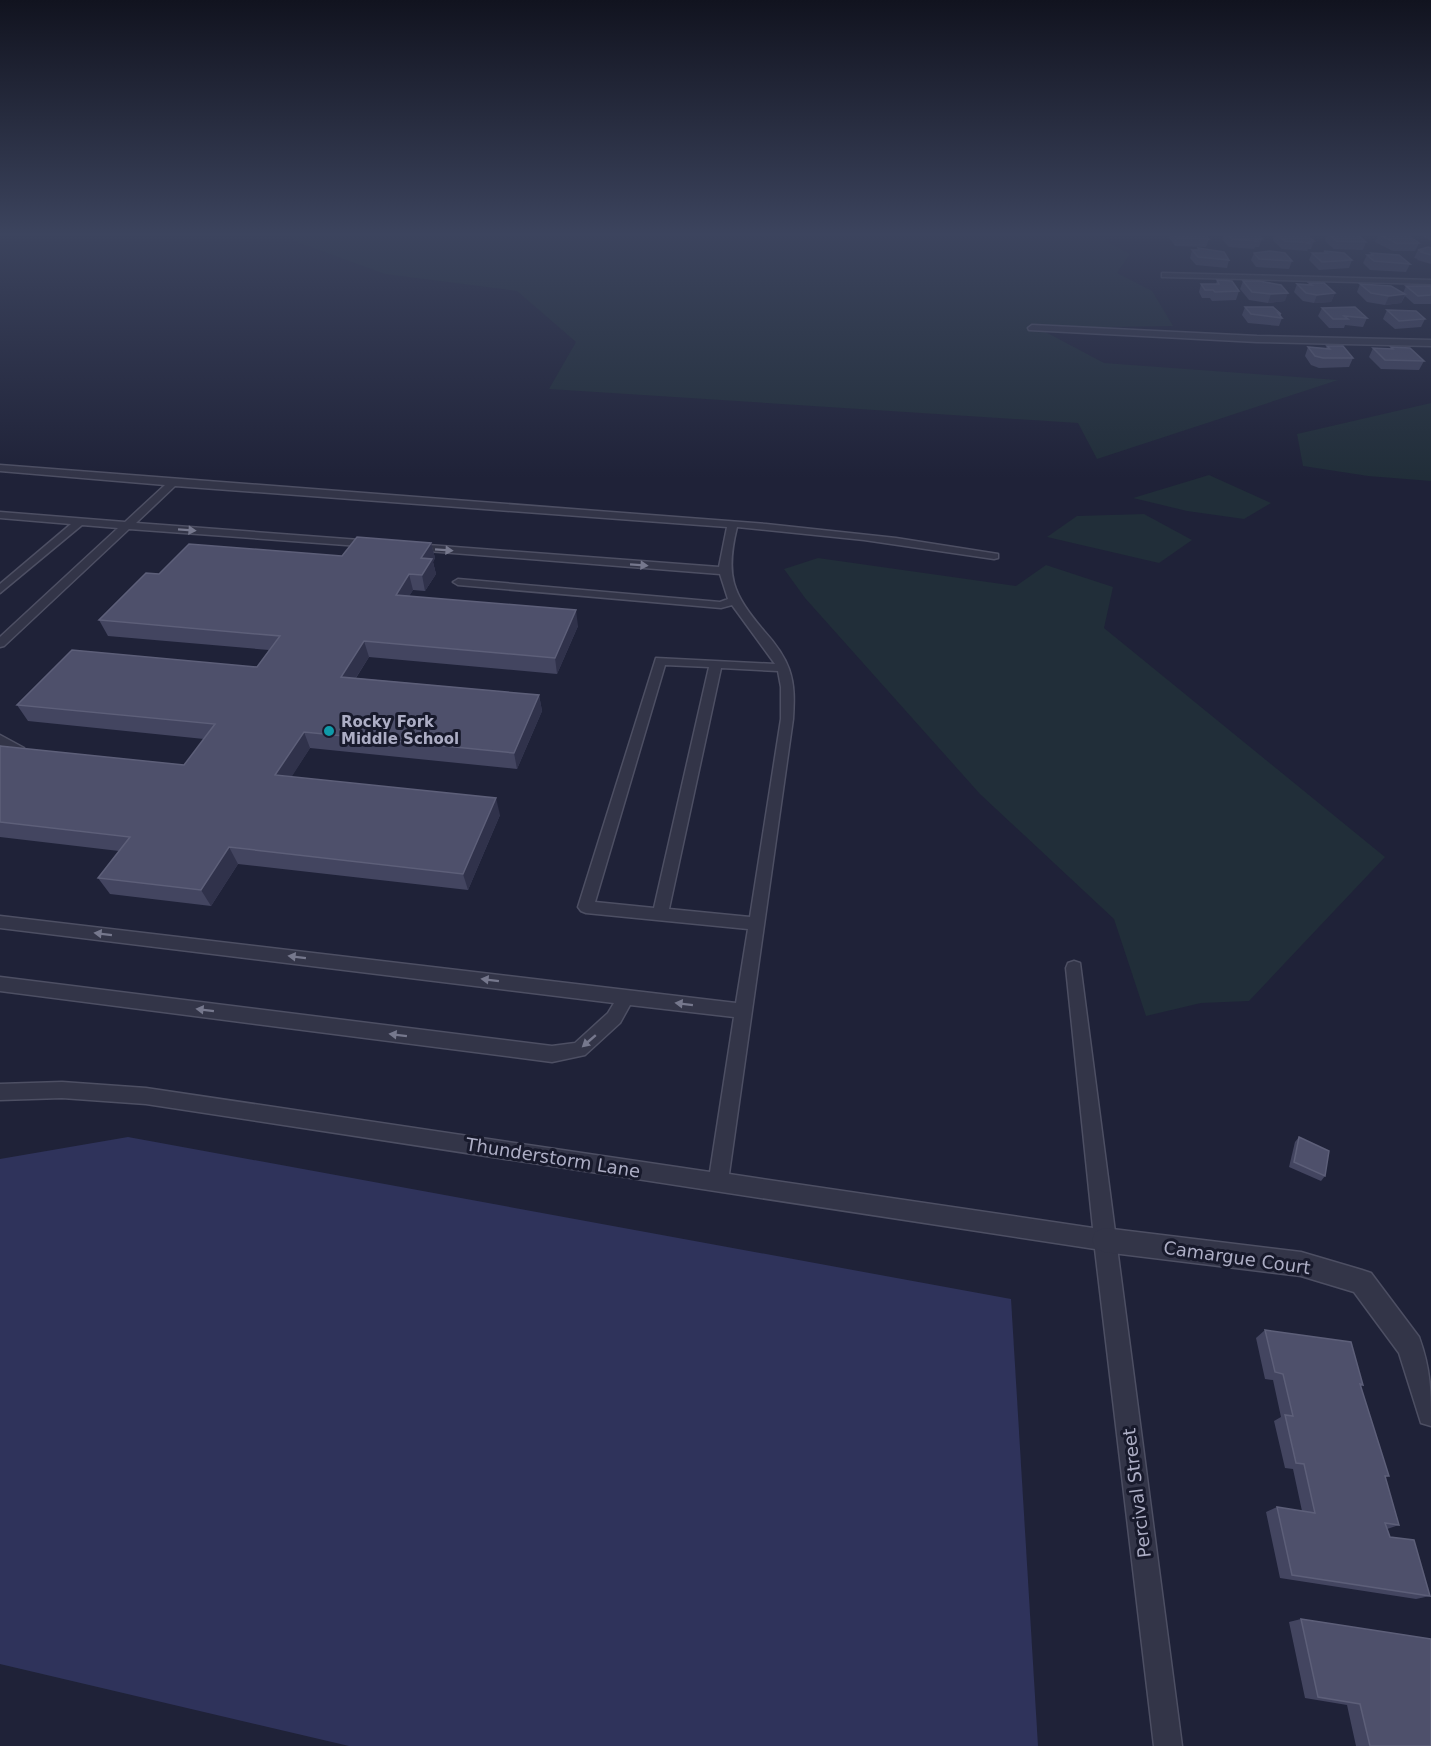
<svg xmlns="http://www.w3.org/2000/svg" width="1431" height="1746" font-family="'DejaVu Sans',sans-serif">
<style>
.green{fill:#212e39}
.water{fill:#2f335b}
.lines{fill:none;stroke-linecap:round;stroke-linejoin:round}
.service-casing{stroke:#4d4f63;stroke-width:3}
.minor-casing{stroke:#4d4f63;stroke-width:3}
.service{fill:#333548;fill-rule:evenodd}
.minor{fill:#333548;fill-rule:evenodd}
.wall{fill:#434560}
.shaded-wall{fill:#30324b}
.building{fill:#4e506b;stroke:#5d5f79;stroke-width:1.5}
.oneway{fill:#76788d}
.culture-dot{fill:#0f9aa8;stroke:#181a2c;stroke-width:2}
.labels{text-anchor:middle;stroke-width:6;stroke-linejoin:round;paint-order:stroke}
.poi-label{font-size:15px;font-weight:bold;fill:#adaec5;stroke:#181a2c;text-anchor:start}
.near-street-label{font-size:18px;fill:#adaec5;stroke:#181a2c}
</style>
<rect width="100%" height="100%" fill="#1f2238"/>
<g class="green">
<path d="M 288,234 L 1100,234 L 1106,241 L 1130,254 L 1117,273 L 1152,291 L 1173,326 L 1038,328 L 1104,363 L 1338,380 L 1097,459 L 1078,423 L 549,389 L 576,342 L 517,291 L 385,274 L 294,241 Z"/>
<path d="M 1431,403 L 1431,481 L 1368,476 L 1303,466 L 1297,434 Z"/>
<path d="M 1209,475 L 1271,503 L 1244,519 L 1187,511 L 1133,498 Z"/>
<path d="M 1144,514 L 1192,540 L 1159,563 L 1047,537 L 1077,516 Z"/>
<path d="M 818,558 L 1016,586 L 1046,565 L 1113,587 L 1104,628 L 1385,857 L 1249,1001 L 1201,1003 L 1146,1016 L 1114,919 L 980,794 L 805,598 L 784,569 Z"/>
</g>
<path class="water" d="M 128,1137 L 1011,1299 L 1038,1746 L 349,1746 L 0,1664 L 0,1159 Z"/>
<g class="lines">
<defs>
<g id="service">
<path d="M 0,465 L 766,524 L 896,538 L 998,554 L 998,558 L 994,559 L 864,540 L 737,527 C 725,576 732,593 764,631 C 774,642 784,655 789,669 C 795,686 794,702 793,719 L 729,1174 L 1093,1228 L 1066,968 L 1068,963 L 1074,961 L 1080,963 L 1182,1746 L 1154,1746 L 1095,1249 L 146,1104 L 62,1098 L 0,1100 L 0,1084 L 62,1082 L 146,1088 L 710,1172 L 734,1017 L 630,1005 L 620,1023 L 585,1055 L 552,1062 L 0,991 L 0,977 L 552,1046 L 575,1043 L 608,1013 L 614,1003 L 0,928 L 0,916 L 736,1003 L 748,929 L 586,913 L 581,911 L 578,907 L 656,658 L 775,664 L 732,605 L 721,608 L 458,585 L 453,582 L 458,579 L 720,602 L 728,599 L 720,574 L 415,550 L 410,547 L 415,544 L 719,567 L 727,527 L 175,486 L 136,523 L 373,541 L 378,544 L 373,547 L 129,529 L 4,646 L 0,647 L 0,637 L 118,528 L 82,525 L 0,593 L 0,584 L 71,524 L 0,518 L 0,512 L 125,522 L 165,485 L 0,471 ZM 665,665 L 709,667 L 654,908 L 595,902 ZM 721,668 L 778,671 L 781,687 L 781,719 L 750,917 L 669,909 Z"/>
<path d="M 0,735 L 24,748 C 23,762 14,777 0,782 L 0,769 L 9,759 L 10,750 L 0,745 Z"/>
</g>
<g id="minor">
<path d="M 1422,234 L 1431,234 L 1431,239 Z"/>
<path d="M 1162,273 L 1431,280 L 1431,284 L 1165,277 L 1162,277 Z"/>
<path d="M 1032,325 L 1257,336 L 1431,340 L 1431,346 L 1257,342 L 1029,330 L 1028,328 Z"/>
<path d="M 1104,1228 L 1301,1252 L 1362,1270 L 1371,1273 L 1419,1337 C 1431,1370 1431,1392 1431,1426 L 1421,1423 L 1399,1353 L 1354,1292 L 1301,1276 L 1104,1252 L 1095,1248 L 1092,1240 L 1095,1232 Z"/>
</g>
</defs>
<use href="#service" class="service-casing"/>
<use href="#minor" class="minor-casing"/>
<use href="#service" class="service"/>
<use href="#minor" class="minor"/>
</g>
<g class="wall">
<path d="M 1170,234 L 1205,234 L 1209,239 L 1206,247 L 1175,246 L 1169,237 Z"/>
<path d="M 1224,234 L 1257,234 L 1262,239 L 1259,247 L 1255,247 L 1254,249 L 1229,247 L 1222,239 Z"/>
<path d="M 1275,234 L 1297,234 L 1314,241 L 1311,249 L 1308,249 L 1307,251 L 1282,249 L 1273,240 Z"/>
<path d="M 1327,234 L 1344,234 L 1366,242 L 1363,250 L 1334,249 L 1325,241 Z"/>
<path d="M 1379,234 L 1419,243 L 1415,251 L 1393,251 L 1375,242 Z"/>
<path d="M 1198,248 L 1229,260 L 1227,268 L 1196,265 L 1190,258 L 1192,250 L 1197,250 Z"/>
<path d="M 1431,248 L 1431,264 L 1417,260 L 1418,259 L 1414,258 L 1418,250 Z"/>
<path d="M 1324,251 L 1352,260 L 1349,268 L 1319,270 L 1309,260 L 1312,253 L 1324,253 Z"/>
<path d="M 1254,253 L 1292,261 L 1289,269 L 1256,267 L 1251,260 Z"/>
<path d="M 1371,253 L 1410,264 L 1406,272 L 1370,270 L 1363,263 L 1367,255 L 1370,255 Z"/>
<path d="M 1217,280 L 1239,291 L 1236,300 L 1212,301 L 1210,298 L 1202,298 L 1199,292 L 1201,284 L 1216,284 Z"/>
<path d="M 1243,281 L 1285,301 L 1268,303 L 1249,300 L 1240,289 Z"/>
<path d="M 1309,283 L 1335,293 L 1331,302 L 1314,303 L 1303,301 L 1294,292 L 1297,284 L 1308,285 Z"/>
<path d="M 1360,284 L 1403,293 L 1406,286 L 1431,286 L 1431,304 L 1414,304 L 1405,296 L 1401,303 L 1385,305 L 1367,302 L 1357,292 Z"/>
<path d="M 1245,307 L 1281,314 L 1280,316 L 1282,318 L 1279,326 L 1248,323 L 1242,315 Z"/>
<path d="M 1322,308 L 1367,318 L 1363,327 L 1345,325 L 1344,328 L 1329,328 L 1318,316 Z"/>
<path d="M 1387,310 L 1425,319 L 1421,327 L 1395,329 L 1383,319 Z"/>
<path d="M 1327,346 L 1353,358 L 1349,367 L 1319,368 L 1311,365 L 1305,356 L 1308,347 L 1326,348 Z"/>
<path d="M 1391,347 L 1424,361 L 1419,370 L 1381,369 L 1369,357 L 1373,348 L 1390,349 Z"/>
<path d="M 431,543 L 435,558 L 433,562 L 436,574 L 425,591 L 413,590 L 409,596 L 578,626 L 557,674 L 369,657 L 356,678 L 539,695 L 542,711 L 517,769 L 310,748 L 291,777 L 500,815 L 468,890 L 238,864 L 211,906 L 110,894 L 98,878 L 119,851 L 0,837 L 0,746 L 184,765 L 204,739 L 28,721 L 17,705 L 257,667 L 269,650 L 108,636 L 99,620 L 159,574 L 342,556 Z"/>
<path d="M 1299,1137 L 1325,1176 L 1321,1181 L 1289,1167 L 1295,1142 Z"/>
<path d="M 1265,1330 L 1363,1385 L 1360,1387 L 1389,1476 L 1385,1477 L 1399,1525 L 1387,1529 L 1390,1537 L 1430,1596 L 1416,1599 L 1280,1578 L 1266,1512 L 1277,1507 L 1302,1511 L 1293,1469 L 1285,1468 L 1274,1421 L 1281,1417 L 1273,1380 L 1265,1379 L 1256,1338 Z"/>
<path d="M 1301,1619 L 1431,1746 L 1356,1746 L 1347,1705 L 1305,1698 L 1289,1622 Z"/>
</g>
<g class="shaded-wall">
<path d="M 1288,293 L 1285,301 L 1268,303 L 1271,294 Z"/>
<path d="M 1335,293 L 1331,302 L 1314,303 L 1317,295 Z"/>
<path d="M 1405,294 L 1401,303 L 1385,305 L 1389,296 Z"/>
<path d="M 431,543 L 435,558 L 433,562 L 436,574 L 425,591 L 422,575 L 421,558 Z"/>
<path d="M 409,574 L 413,590 L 400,611 L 396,595 Z"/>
<path d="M 576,610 L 578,626 L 557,674 L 555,658 Z"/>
<path d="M 364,641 L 369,657 L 346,693 L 341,677 Z"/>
<path d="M 539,695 L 542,711 L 517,769 L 514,753 Z"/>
<path d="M 304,732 L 310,748 L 282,792 L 275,775 Z"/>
<path d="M 496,798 L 500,815 L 468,890 L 463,874 Z"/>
<path d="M 229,847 L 238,864 L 211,906 L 201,890 Z"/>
</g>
<g class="building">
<path d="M 1174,234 L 1205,234 L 1209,239 L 1177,238 Z"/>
<path d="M 1227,234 L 1257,234 L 1262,239 L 1255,239 L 1257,241 L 1232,239 Z"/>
<path d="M 1278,234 L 1307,235 L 1314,241 L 1308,241 L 1310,243 L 1285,241 Z"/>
<path d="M 1329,234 L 1358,235 L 1366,242 L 1337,241 Z"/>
<path d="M 1379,234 L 1407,235 L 1419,243 L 1396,243 Z"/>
<path d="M 1428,247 L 1431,248 L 1431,255 L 1421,252 L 1423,251 L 1418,250 Z"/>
<path d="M 1198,248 L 1224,252 L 1229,260 L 1198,257 L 1192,250 L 1199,250 Z"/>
<path d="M 1270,251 L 1285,253 L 1292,261 L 1259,259 L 1254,253 Z"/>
<path d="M 1324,251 L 1344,253 L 1352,260 L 1322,262 L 1312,253 L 1327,253 Z"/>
<path d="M 1371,253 L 1399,255 L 1410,264 L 1374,261 L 1367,255 L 1373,255 Z"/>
<path d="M 1217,280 L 1232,281 L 1239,291 L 1215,292 L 1213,290 L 1205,290 L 1201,284 L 1219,284 Z"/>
<path d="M 1243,281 L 1259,281 L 1281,285 L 1288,293 L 1271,294 L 1252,292 Z"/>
<path d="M 1309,283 L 1324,283 L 1335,293 L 1317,295 L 1306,293 L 1297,284 L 1312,285 Z"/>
<path d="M 1360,284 L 1391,286 L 1405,294 L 1389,296 L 1371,293 Z"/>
<path d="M 1406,286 L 1431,286 L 1431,295 L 1418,296 Z"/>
<path d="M 1245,307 L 1273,307 L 1281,314 L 1278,313 L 1282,318 L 1251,314 Z"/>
<path d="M 1355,307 L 1367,318 L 1344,316 L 1348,319 L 1333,319 L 1322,308 Z"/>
<path d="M 1387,310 L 1416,311 L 1425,319 L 1399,321 Z"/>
<path d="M 1327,346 L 1343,346 L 1353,358 L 1323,358 L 1315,356 L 1308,347 L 1330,349 Z"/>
<path d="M 1391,347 L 1410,348 L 1424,361 L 1385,360 L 1373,348 L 1393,349 Z"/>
<path d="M 357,537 L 431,543 L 421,558 L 432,559 L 422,575 L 409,574 L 396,595 L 576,610 L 555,658 L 364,641 L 341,677 L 539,695 L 514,753 L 304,732 L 275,775 L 496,798 L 463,874 L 229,847 L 201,890 L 98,878 L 130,837 L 0,822 L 0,746 L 184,765 L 215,724 L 17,705 L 72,650 L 257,667 L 280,636 L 99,620 L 146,573 L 159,574 L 189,544 L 342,556 Z"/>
<path d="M 1299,1137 L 1329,1151 L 1325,1176 L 1294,1162 Z"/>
<path d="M 1265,1330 L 1351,1342 L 1363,1385 L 1360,1384 L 1389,1476 L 1385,1476 L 1399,1525 L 1385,1523 L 1390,1537 L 1414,1540 L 1430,1596 L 1292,1575 L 1277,1507 L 1315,1513 L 1304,1464 L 1296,1463 L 1285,1415 L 1293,1416 L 1283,1374 L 1275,1372 Z"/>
<path d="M 1301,1619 L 1431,1639 L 1431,1746 L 1370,1746 L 1360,1704 L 1318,1697 Z"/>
</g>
<defs><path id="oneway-solid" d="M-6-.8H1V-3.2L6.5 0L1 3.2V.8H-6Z" transform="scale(1.5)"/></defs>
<g class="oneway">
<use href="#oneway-solid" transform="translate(187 530) rotate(4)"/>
<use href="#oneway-solid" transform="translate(444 550) rotate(4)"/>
<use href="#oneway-solid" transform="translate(639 565) rotate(4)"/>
<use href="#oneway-solid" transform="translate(103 934) rotate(-173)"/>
<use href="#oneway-solid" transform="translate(297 957) rotate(-173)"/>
<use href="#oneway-solid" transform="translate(490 980) rotate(-173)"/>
<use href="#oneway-solid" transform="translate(684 1004) rotate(-173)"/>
<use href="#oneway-solid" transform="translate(205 1010) rotate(-173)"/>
<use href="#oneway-solid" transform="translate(398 1035) rotate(-173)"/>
<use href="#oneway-solid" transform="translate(589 1041) rotate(139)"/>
</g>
<linearGradient id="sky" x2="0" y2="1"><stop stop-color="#11131f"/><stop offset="0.49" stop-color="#3c445e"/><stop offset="1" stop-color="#3c445e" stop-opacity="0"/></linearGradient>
<rect width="1431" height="478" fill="url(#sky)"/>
<circle class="culture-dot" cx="329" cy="731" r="6"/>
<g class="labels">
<g class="poi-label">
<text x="341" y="727">Rocky Fork<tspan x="341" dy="17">Middle School</tspan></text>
</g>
<g class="near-street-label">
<text transform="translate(553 1158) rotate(9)" y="6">Thunderstorm Lane</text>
<text transform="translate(1237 1258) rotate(8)" y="6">Camargue Court</text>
<text transform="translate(1137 1493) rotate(-97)" y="6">Percival Street</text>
</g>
</g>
</svg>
